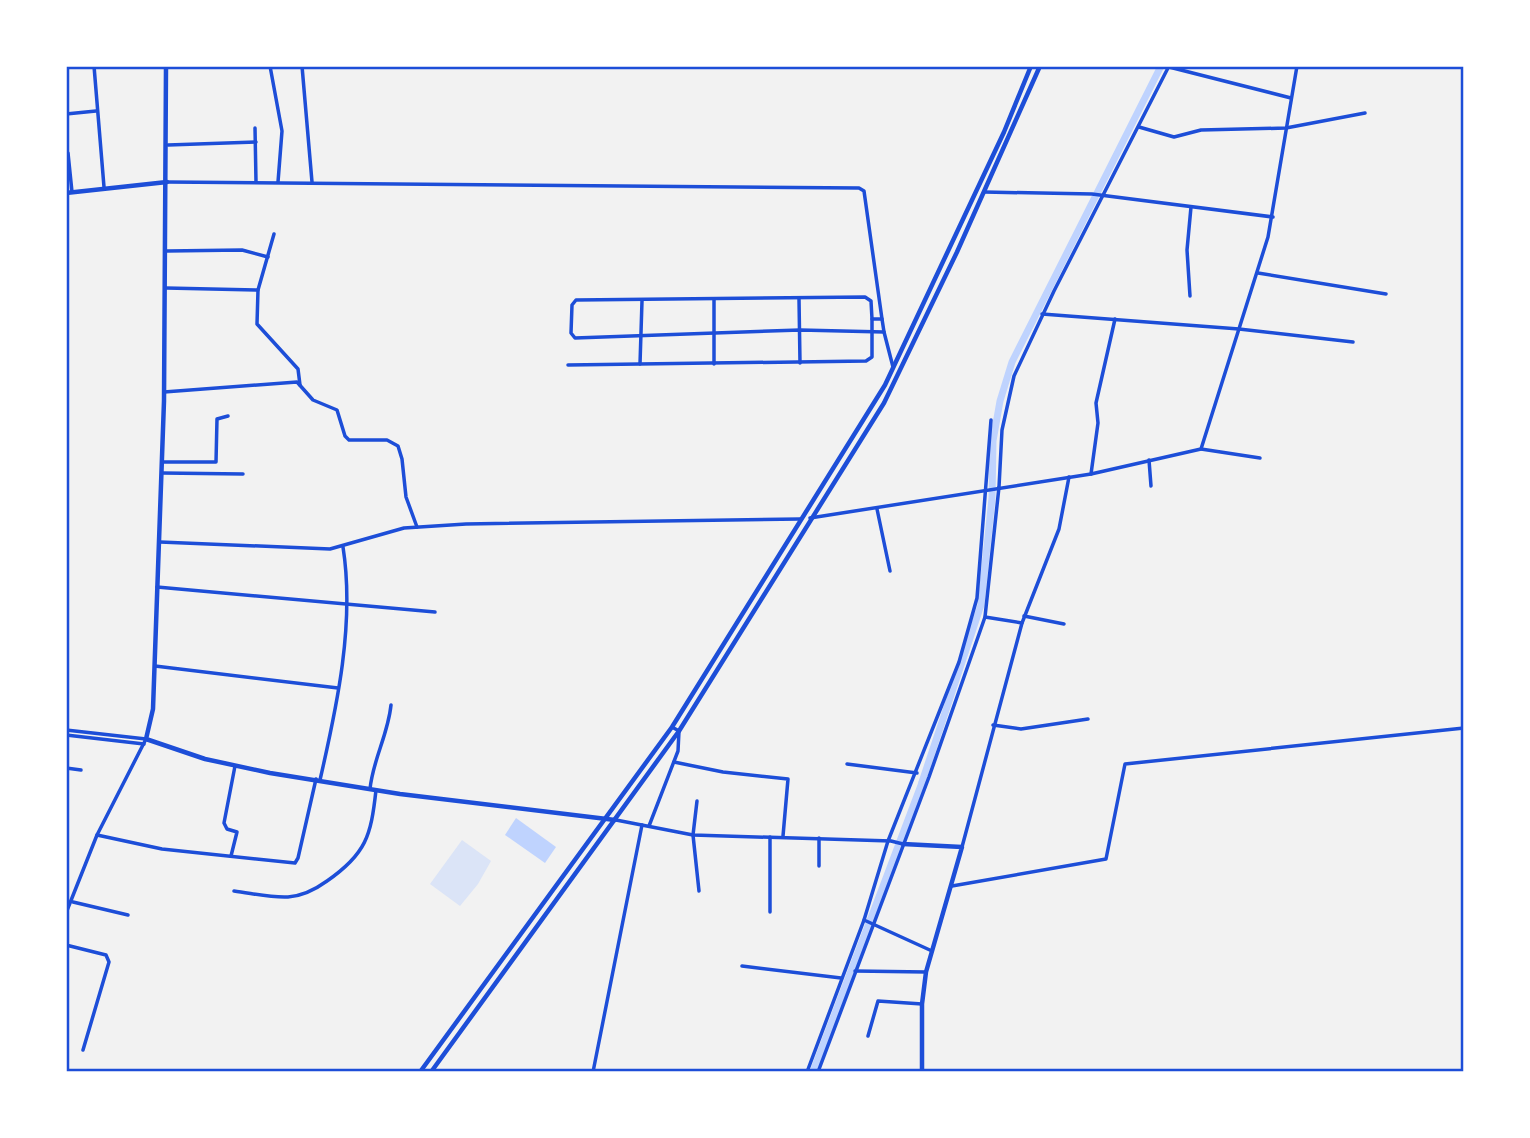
<svg xmlns="http://www.w3.org/2000/svg" width="1530" height="1138" font-family="Poppins,sans-serif">
<style>
.green{fill:#dbe4f7}
.water{fill:#bfd3fe}
.lines{fill:none;stroke-linecap:round;stroke-linejoin:round}
.canal{stroke:#bfd3fe;stroke-width:7}
.minor{stroke:#1d4ed8;stroke-width:3.5}
.tertiary{stroke:#1d4ed8;stroke-width:4.5}
.secondary{stroke:#1d4ed8;stroke-width:4.5}
.neatline{fill:none;stroke:#1d4ed8;stroke-width:2.5}
</style>
<rect width="100%" height="100%" fill="#f2f2f2"/>
<path class="green" d="M 462,840 L 491,861 L 478,884 L 460,906 L 430,884 Z"/>
<path class="water" d="M 516,818 L 556,847 L 545,863 L 505,835 Z"/>
<g class="lines">
<g class="canal">
<path d="M 922,782 L 981,605 L 992,498 L 993,441 L 1000,401 L 1012,362 L 1161,66"/>
<path d="M 813,1072 L 923,780"/>
</g>
<g class="minor">
<path d="M 94,66 L 104,187"/>
<path d="M 270,66 L 282,131 L 278,182"/>
<path d="M 302,66 L 312,182"/>
<path d="M 1169,67 L 1291,98"/>
<path d="M 66,114 L 96,111"/>
<path d="M 1139,127 L 1174,137 L 1201,130 L 1286,128 L 1365,113"/>
<path d="M 255,128 L 256,182"/>
<path d="M 168,145 L 256,142"/>
<path d="M 68,153 L 72,192"/>
<path d="M 167,182 L 859,188 L 864,191 L 882,319"/>
<path d="M 984,192 L 1092,194 L 1273,217"/>
<path d="M 274,234 L 258,290 L 257,324 L 298,369 L 300,385"/>
<path d="M 167,251 L 242,250 L 268,257"/>
<path d="M 1258,273 L 1386,294"/>
<path d="M 166,288 L 258,290"/>
<path d="M 1190,296 L 1187,250 L 1191,207"/>
<path d="M 865,297 L 871,301 L 872,319 L 882,319 L 884,332 L 800,330 L 575,338 L 571,333 L 572,305 L 576,300 Z"/>
<path d="M 799,299 L 800,363"/>
<path d="M 1042,314 L 1239,329 L 1353,342"/>
<path d="M 884,332 L 893,367"/>
<path d="M 640,364 L 642,301"/>
<path d="M 714,364 L 714,300"/>
<path d="M 568,365 L 866,361 L 872,357 L 872,319"/>
<path d="M 164,392 L 297,382 L 313,400 L 337,410 L 345,436 L 349,440 L 387,440 L 398,446 L 402,459 L 406,497 L 417,527"/>
<path d="M 1201,449 L 1260,458"/>
<path d="M 1149,460 L 1151,486"/>
<path d="M 163,462 L 216,462 L 217,419 L 228,416"/>
<path d="M 162,473 L 243,474"/>
<path d="M 1091,474 L 1098,423 L 1096,403 L 1115,319"/>
<path d="M 877,509 L 890,571"/>
<path d="M 810,518 L 1091,474 L 1201,449 L 1268,237 L 1297,66"/>
<path d="M 160,542 L 330,549 L 404,528 L 466,524 L 800,519"/>
<path d="M 157,587 L 435,612"/>
<path d="M 1024,616 L 1064,624"/>
<path d="M 985,617 L 1022,623"/>
<path d="M 155,666 L 338,688"/>
<path d="M 993,725 L 1021,729 L 1088,719"/>
<path d="M 66,730 L 146,739 L 97,835 L 66,913"/>
<path d="M 66,735 L 144,744"/>
<path d="M 674,762 L 723,772 L 788,779 L 783,836"/>
<path d="M 847,764 L 917,773"/>
<path d="M 66,768 L 81,770"/>
<path d="M 320,780 C 337,706 355,623 343,547"/>
<path d="M 370,789 C 373,759 388,735 391,705"/>
<path d="M 697,801 L 693,835 L 699,891"/>
<path d="M 616,820 L 693,835 L 891,841 L 903,844"/>
<path d="M 649,826 L 678,751 L 679,731 L 672,727"/>
<path d="M 97,835 L 162,849 L 295,863 L 298,858 L 316,779"/>
<path d="M 819,838 L 819,866"/>
<path d="M 962,847 L 1022,623 L 1059,529 L 1069,477"/>
<path d="M 231,856 L 237,832 L 227,829 L 224,823 L 235,766"/>
<path d="M 952,886 L 1106,859 L 1125,764 L 1464,728"/>
<path d="M 234,891 C 251,893 270,898 288,897 C 302,896 316,889 327,881 C 366,854 371,836 376,790"/>
<path d="M 73,902 L 128,915"/>
<path d="M 770,912 L 770,837"/>
<path d="M 864,920 L 932,951"/>
<path d="M 66,945 L 106,955 L 109,962 L 83,1050"/>
<path d="M 742,966 L 841,978"/>
<path d="M 855,971 L 926,972"/>
<path d="M 868,1036 L 878,1001 L 922,1004"/>
<path d="M 593,1072 L 642,825"/>
<path d="M 807,1072 L 864,920 L 888,841 L 959,662 L 977,598 L 991,420"/>
<path d="M 818,1072 L 929,777 L 985,617 L 999,487 L 1002,430 L 1014,376 L 1054,291 L 1169,66"/>
</g>
<g class="tertiary">
<path d="M 166,66 L 164,401 L 153,709 L 146,739 L 205,759 L 270,773 L 400,794 L 615,820"/>
<path d="M 66,193 L 167,182"/>
</g>
<g class="secondary">
<path d="M 903,844 L 962,847 L 926,972 L 922,1004 L 922,1072"/>
<path d="M 420,1072 L 672,727 L 885,385 L 1004,132 L 1031,66"/>
<path d="M 431,1072 L 679,731 L 884,403 L 957,252 L 1040,66"/>
</g>
</g>
<rect width="1530" height="1138" fill="none" stroke="#ffffff" stroke-width="136"/>
<rect x="68" y="68" width="1394" height="1002" class="neatline"/>
</svg>
